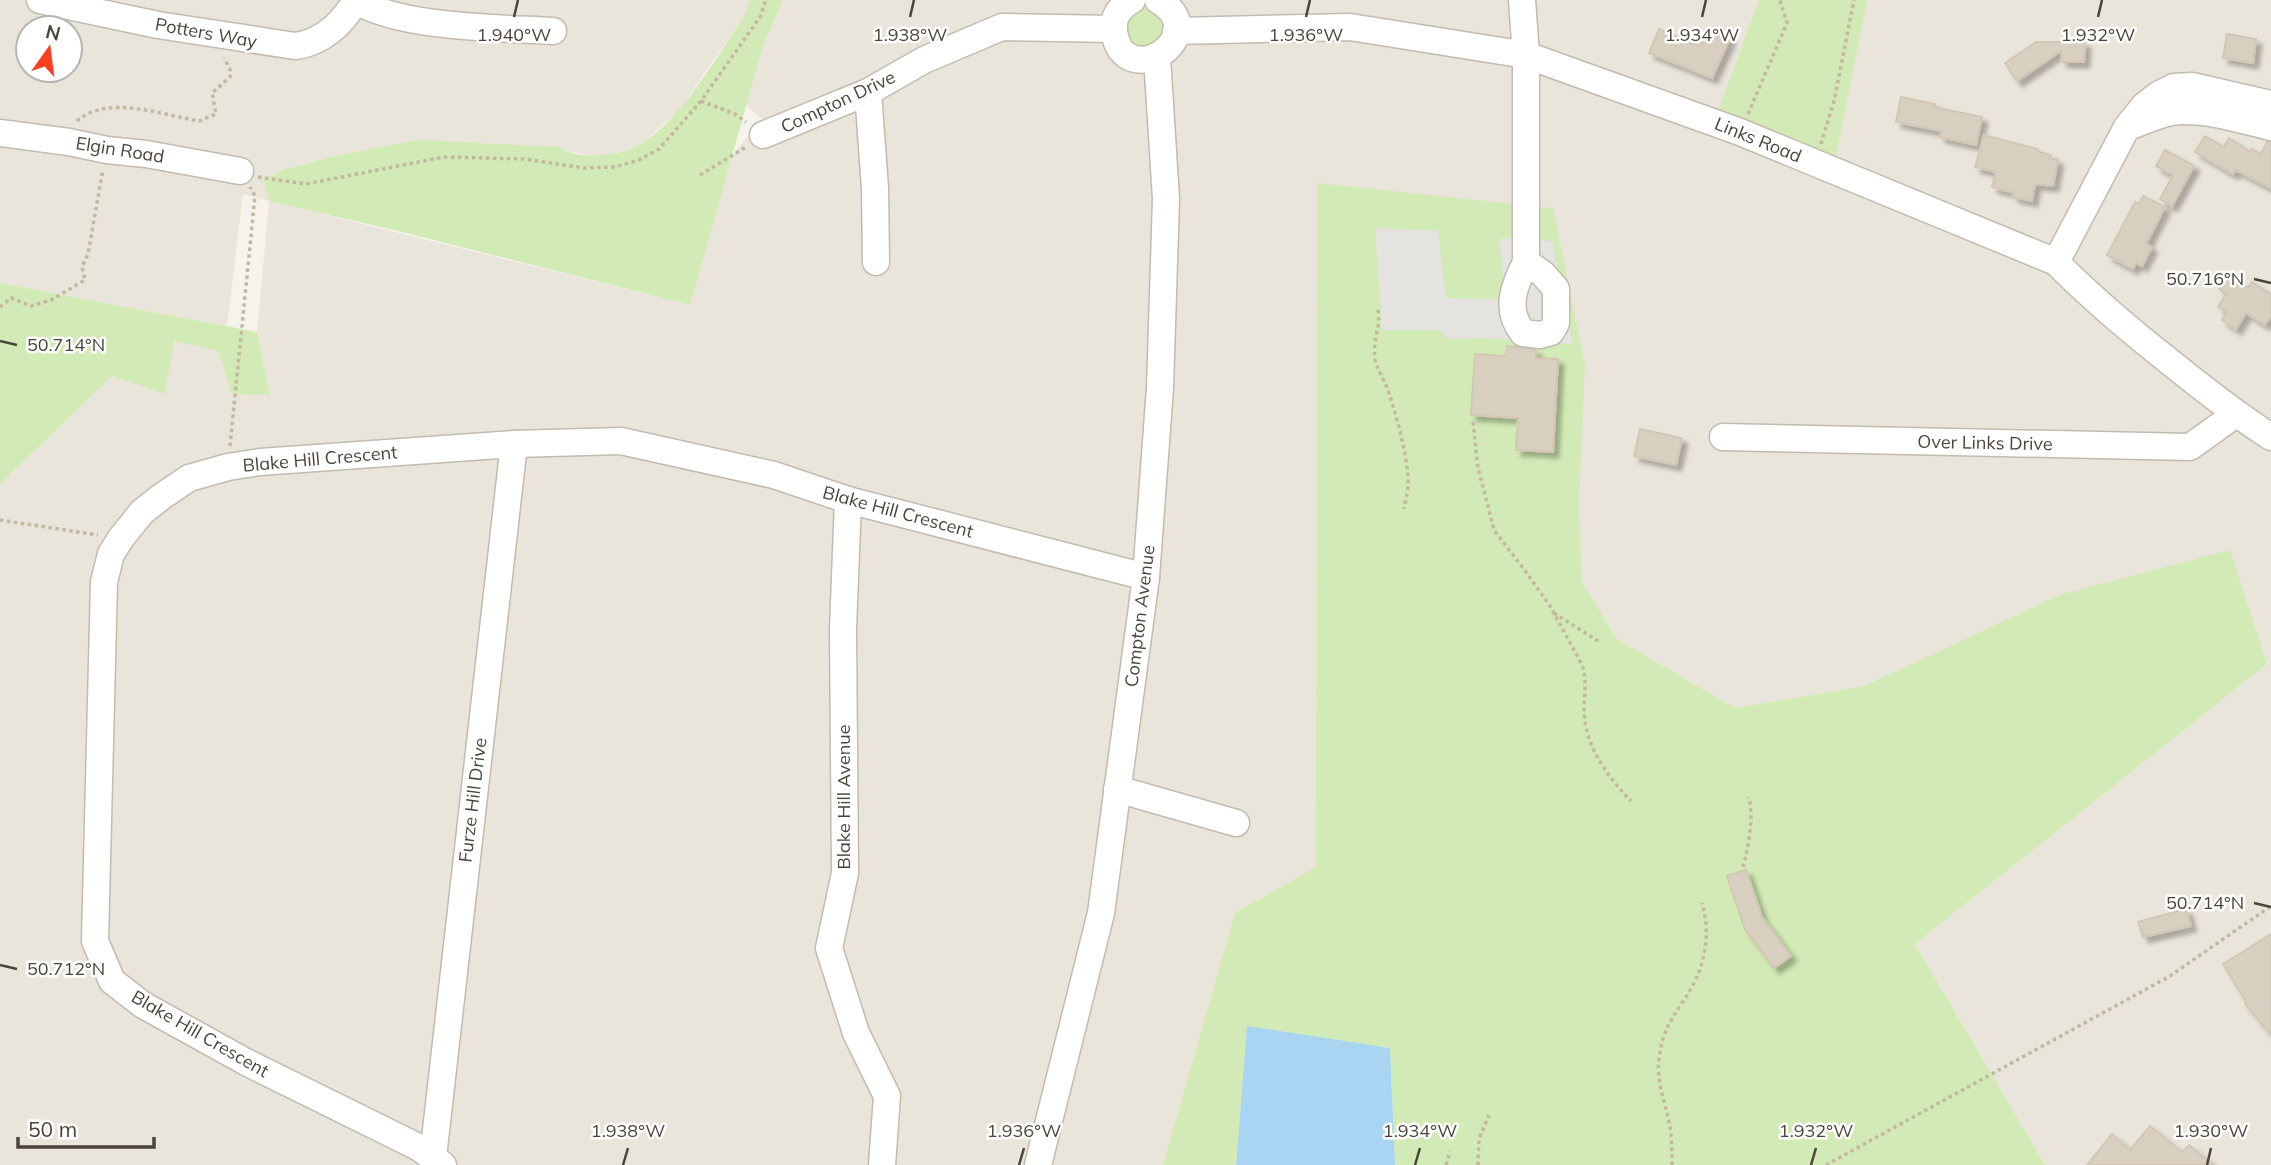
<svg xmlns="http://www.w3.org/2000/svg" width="2271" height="1165" font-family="Mulish,sans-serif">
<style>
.residential{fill:#eae5da;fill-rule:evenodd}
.green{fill:#d2eab5}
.parking{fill:#e5e3e0}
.water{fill:#a9d4f2}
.building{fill:#d8cfc1;stroke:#d3c7b4;stroke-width:2;filter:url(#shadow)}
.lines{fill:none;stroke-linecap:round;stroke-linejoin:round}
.minor-casing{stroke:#c2bbae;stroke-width:29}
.path{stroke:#c4b79f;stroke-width:3.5;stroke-dasharray:3.5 3.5;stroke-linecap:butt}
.minor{stroke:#fff;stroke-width:26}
.ticks{fill:none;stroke:#4b4439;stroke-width:2.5}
.labels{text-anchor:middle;stroke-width:5;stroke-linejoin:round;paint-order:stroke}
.street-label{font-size:18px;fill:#4b4439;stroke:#fff}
.ticks-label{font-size:18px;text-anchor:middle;fill:#4b4439;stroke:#fff;stroke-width:5;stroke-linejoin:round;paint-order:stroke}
</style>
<defs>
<filter id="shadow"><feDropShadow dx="5.5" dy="5.5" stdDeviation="2" flood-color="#0004"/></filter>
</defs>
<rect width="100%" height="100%" fill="#f6f3ec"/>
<path class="residential" d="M 0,0 L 750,0 L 744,16 L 679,110 L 645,141 L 630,150 L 596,156 L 565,151 L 417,140 L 333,156 L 286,169 L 263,179 L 270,201 L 690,305 L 731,156 L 763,119 L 746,106 L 763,46 L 783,0 L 2271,0 L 2271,1165 L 2045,1165 L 1915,944 L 2267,664 L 2059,595 L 1864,686 L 1735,708 L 1617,639 L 1582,582 L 1579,500 L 1318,183 L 1316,867 L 1235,913 L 1163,1165 L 0,1165 L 0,484 L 112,376 L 174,341 L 218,351 L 270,394 L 257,332 L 269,201 L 243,194 L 227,326 L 0,283 ZM 28,28 L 70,28 L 70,70 L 28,70 Z"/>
<g class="green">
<path d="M 750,0 L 783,0 L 763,46 L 690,305 L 402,232 L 269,201 L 263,179 L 286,169 L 334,156 L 417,140 L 559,147 C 571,156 592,157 606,154 C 615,153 625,152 633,148 C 677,128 717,56 744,16 Z"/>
<path d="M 1132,0 L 1158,0 L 1176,31 L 1135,58 L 1116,18 Z"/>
<path d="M 1759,0 L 1867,0 L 1836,157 L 1719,109 Z"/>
<path d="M 1317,183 L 1553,208 L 1585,364 L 1579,500 L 1582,582 L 1617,639 L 1735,708 L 1864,686 L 2059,595 L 2230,550 L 2267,664 L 1915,944 L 2045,1165 L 1395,1165 L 1390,1048 L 1247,1027 L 1236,1165 L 1163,1165 L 1235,913 L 1316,867 Z"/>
<path d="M 0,283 L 257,332 L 270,395 L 232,394 L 218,351 L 174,341 L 165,394 L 112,376 L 0,484 Z"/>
</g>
<path class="parking" d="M 1375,228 L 1438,231 L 1446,298 L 1505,300 L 1499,238 L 1552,241 L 1573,344 L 1483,338 L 1448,339 L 1440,330 L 1382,330 Z"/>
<path class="water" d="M 1247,1026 L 1390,1048 L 1395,1165 L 1236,1165 Z"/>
<g class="building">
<path d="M 1659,29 L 1699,46 L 1701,43 L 1702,44 L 1709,29 L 1730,38 L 1712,78 L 1649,53 Z"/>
<path d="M 2227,34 L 2256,39 L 2253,63 L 2223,58 Z"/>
<path d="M 2036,42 L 2085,42 L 2084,62 L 2062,62 L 2061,51 L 2017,81 L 2005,63 Z"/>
<path d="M 1901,97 L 1935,104 L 1934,107 L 1982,117 L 1976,145 L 1940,137 L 1941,131 L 1896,122 Z"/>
<path d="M 1984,135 L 2038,149 L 2038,152 L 2051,155 L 2050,158 L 2058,160 L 2053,186 L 2035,184 L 2032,201 L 2013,197 L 2014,193 L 1992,187 L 1996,172 L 1975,167 Z"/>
<path d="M 2205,136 L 2224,147 L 2229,138 L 2251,152 L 2252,149 L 2261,154 L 2267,142 L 2271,142 L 2271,188 L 2236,170 L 2233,174 L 2195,152 Z"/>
<path d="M 2165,150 L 2194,166 L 2172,206 L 2160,199 L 2173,175 L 2156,166 Z"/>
<path d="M 2143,196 L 2165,207 L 2146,244 L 2152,247 L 2142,266 L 2136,263 L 2133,269 L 2107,255 L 2135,202 L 2139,204 Z"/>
<path d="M 2228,275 L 2248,288 L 2252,282 L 2271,294 L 2271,316 L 2265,325 L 2246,313 L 2236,329 L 2222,320 L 2227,312 L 2218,307 L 2226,294 L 2219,289 Z"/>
<path d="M 1507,346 L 1536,350 L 1536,358 L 1558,359 L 1553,452 L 1516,450 L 1518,418 L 1471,415 L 1475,354 L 1506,356 Z"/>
<path d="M 1640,429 L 1682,438 L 1676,465 L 1634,456 Z"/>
<path d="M 1746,870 L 1762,917 L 1791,956 L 1774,968 L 1745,929 L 1727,876 Z"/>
<path d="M 2186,909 L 2191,926 L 2143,937 L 2138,922 Z"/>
<path d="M 2271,934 L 2271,1035 L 2245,1004 L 2246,1002 L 2223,964 Z"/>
<path d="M 2150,1126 L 2182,1152 L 2189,1145 L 2214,1165 L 2087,1165 L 2112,1134 L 2130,1150 Z"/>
</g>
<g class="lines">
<defs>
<g id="minor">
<path d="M 40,0 L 158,25 L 295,46 C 322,43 343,23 356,0"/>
<path d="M 1132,0 C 1121,6 1112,17 1114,31 C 1123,96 1217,35 1158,0"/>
<path d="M 1522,0 L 1526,55 L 1526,262 C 1514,286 1504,309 1523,333 L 1540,335 L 1551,332 L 1556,323 L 1556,289 L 1543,274 L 1526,262"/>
<path d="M 357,1 C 402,28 499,28 553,31"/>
<path d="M 1176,31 L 1350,27 L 1526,55 L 1740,132 L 2056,262 C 2093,300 2133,333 2175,366 C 2206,391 2237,415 2271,437"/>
<path d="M 868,92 L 875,188 L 876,262"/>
<path d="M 2128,127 C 2142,122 2157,115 2171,112 C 2204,107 2239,120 2271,127"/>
<path d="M 0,133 L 69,142 L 107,150 L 146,154 L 240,171"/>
<path d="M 763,135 L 868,92 L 924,60 L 1002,27 L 1114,29"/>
<path d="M 2056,262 L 2127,127 L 2144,106 L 2158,95 L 2174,87 L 2192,86 L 2271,104"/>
<path d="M 1723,437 L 2190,447 L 2236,414"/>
<path d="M 848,500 L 843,629 L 845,873 L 829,948 L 856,1033 L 887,1096 L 882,1165"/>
<path d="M 1117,789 L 1236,823"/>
<path d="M 433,1157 L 514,444"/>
<path d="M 443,1165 L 418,1147 L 246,1062 L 143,1005 L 112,981 L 95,941 L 104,582 L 111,554 L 121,538 L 142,512 L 161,497 L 189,478 L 228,467 L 260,462 L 514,444 L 621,441 L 774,475 L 848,500 L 1146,577"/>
<path d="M 1038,1165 L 1101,913 L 1146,577 L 1160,388 L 1166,199 L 1157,57"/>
</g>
</defs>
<use href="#minor" class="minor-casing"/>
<g class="path">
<path d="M 701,101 L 735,114 L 746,122"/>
<path d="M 1748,114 L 1787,23 L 1780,0"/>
<path d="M 77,121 C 107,94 163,115 199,121 L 216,114 L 212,93 L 230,77 L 230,69 L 224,58"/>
<path d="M 1821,144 L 1834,101 L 1854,0"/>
<path d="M 700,175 L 746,147"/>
<path d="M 258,177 L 306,184 L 444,157 L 524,159 L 585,168 L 615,167 L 639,160 L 659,149 L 701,101 L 760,17 L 766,0"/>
<path d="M 0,307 L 11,298 L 31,306 L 51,300 L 85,280 L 82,267 L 88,254 L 103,169"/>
<path d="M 1378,310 C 1381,326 1372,343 1375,359 C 1377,369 1382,376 1386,385 C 1396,413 1405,446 1408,476 C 1409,487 1406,498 1404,509"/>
<path d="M 1473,422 L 1478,468 L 1494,530 L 1526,572 L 1550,606 L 1581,663 C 1588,678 1584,694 1584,711 C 1585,746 1607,776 1631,801"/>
<path d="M 230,446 L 255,196 L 250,187"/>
<path d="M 0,520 L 98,535"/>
<path d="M 1554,613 L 1598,641"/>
<path d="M 1743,867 C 1748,850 1755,813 1748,797"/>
<path d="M 1446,1165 L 1450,1151"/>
<path d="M 1478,1165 L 1479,1139 L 1489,1115"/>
<path d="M 1672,1165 C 1672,1151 1672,1136 1669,1122 C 1665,1101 1656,1081 1659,1059 C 1662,1033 1670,1021 1684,1000 C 1704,971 1712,937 1702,903"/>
<path d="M 1826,1165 L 2170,976 L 2271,906"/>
</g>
<use href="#minor" class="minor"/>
</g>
<path class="ticks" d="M 514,17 L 518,0M 910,17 L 914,0M 1306,17 L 1310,0M 1702,17 L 1706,0M 2098,17 L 2102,0M 2254,279 L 2271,283M 0,341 L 17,345M 2254,903 L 2271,907M 0,965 L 17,969M 623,1165 L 628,1148M 1019,1165 L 1024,1148M 1415,1165 L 1420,1148M 1811,1165 L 1816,1148M 2207,1165 L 2211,1148"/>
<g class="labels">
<g class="street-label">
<text transform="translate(206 33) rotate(10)" y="6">Potters Way</text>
<text transform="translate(838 102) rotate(-25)" y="6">Compton Drive</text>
<text transform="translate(1758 140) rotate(22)" y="6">Links Road</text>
<text transform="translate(120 150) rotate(9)" y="6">Elgin Road</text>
<text transform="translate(1985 443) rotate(1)" y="6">Over Links Drive</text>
<text transform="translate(320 459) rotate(-5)" y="6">Blake Hill Crescent</text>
<text transform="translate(898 512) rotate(15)" y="6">Blake Hill Crescent</text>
<text transform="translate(1140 616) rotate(-83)" y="6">Compton Avenue</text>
<text transform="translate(844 797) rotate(-90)" y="6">Blake Hill Avenue</text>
<text transform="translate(473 800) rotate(-83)" y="6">Furze Hill Drive</text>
<text transform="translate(200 1034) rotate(30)" y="6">Blake Hill Crescent</text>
</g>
</g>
<g class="ticks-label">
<text x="514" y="41">1.940°W</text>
<text x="910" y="41">1.938°W</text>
<text x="1306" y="41">1.936°W</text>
<text x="1702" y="41">1.934°W</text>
<text x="2098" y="41">1.932°W</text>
<text x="2205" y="285">50.716°N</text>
<text x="66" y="351">50.714°N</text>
<text x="2205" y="909">50.714°N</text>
<text x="66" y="975">50.712°N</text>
<text x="628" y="1137">1.938°W</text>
<text x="1024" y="1137">1.936°W</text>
<text x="1420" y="1137">1.934°W</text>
<text x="1816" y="1137">1.932°W</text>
<text x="2211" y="1137">1.930°W</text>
</g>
<g transform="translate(49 49) rotate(14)"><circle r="33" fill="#ffffff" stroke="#b7b4b0" stroke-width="2"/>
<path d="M0-5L12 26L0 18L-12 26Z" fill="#fc3f1d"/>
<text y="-10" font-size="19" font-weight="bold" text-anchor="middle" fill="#4b4439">N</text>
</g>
<path d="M18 1137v10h136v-10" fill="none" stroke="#4b4439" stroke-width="3.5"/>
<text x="28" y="1137" font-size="21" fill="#4b4439" stroke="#ffffff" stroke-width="5" paint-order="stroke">50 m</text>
</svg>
